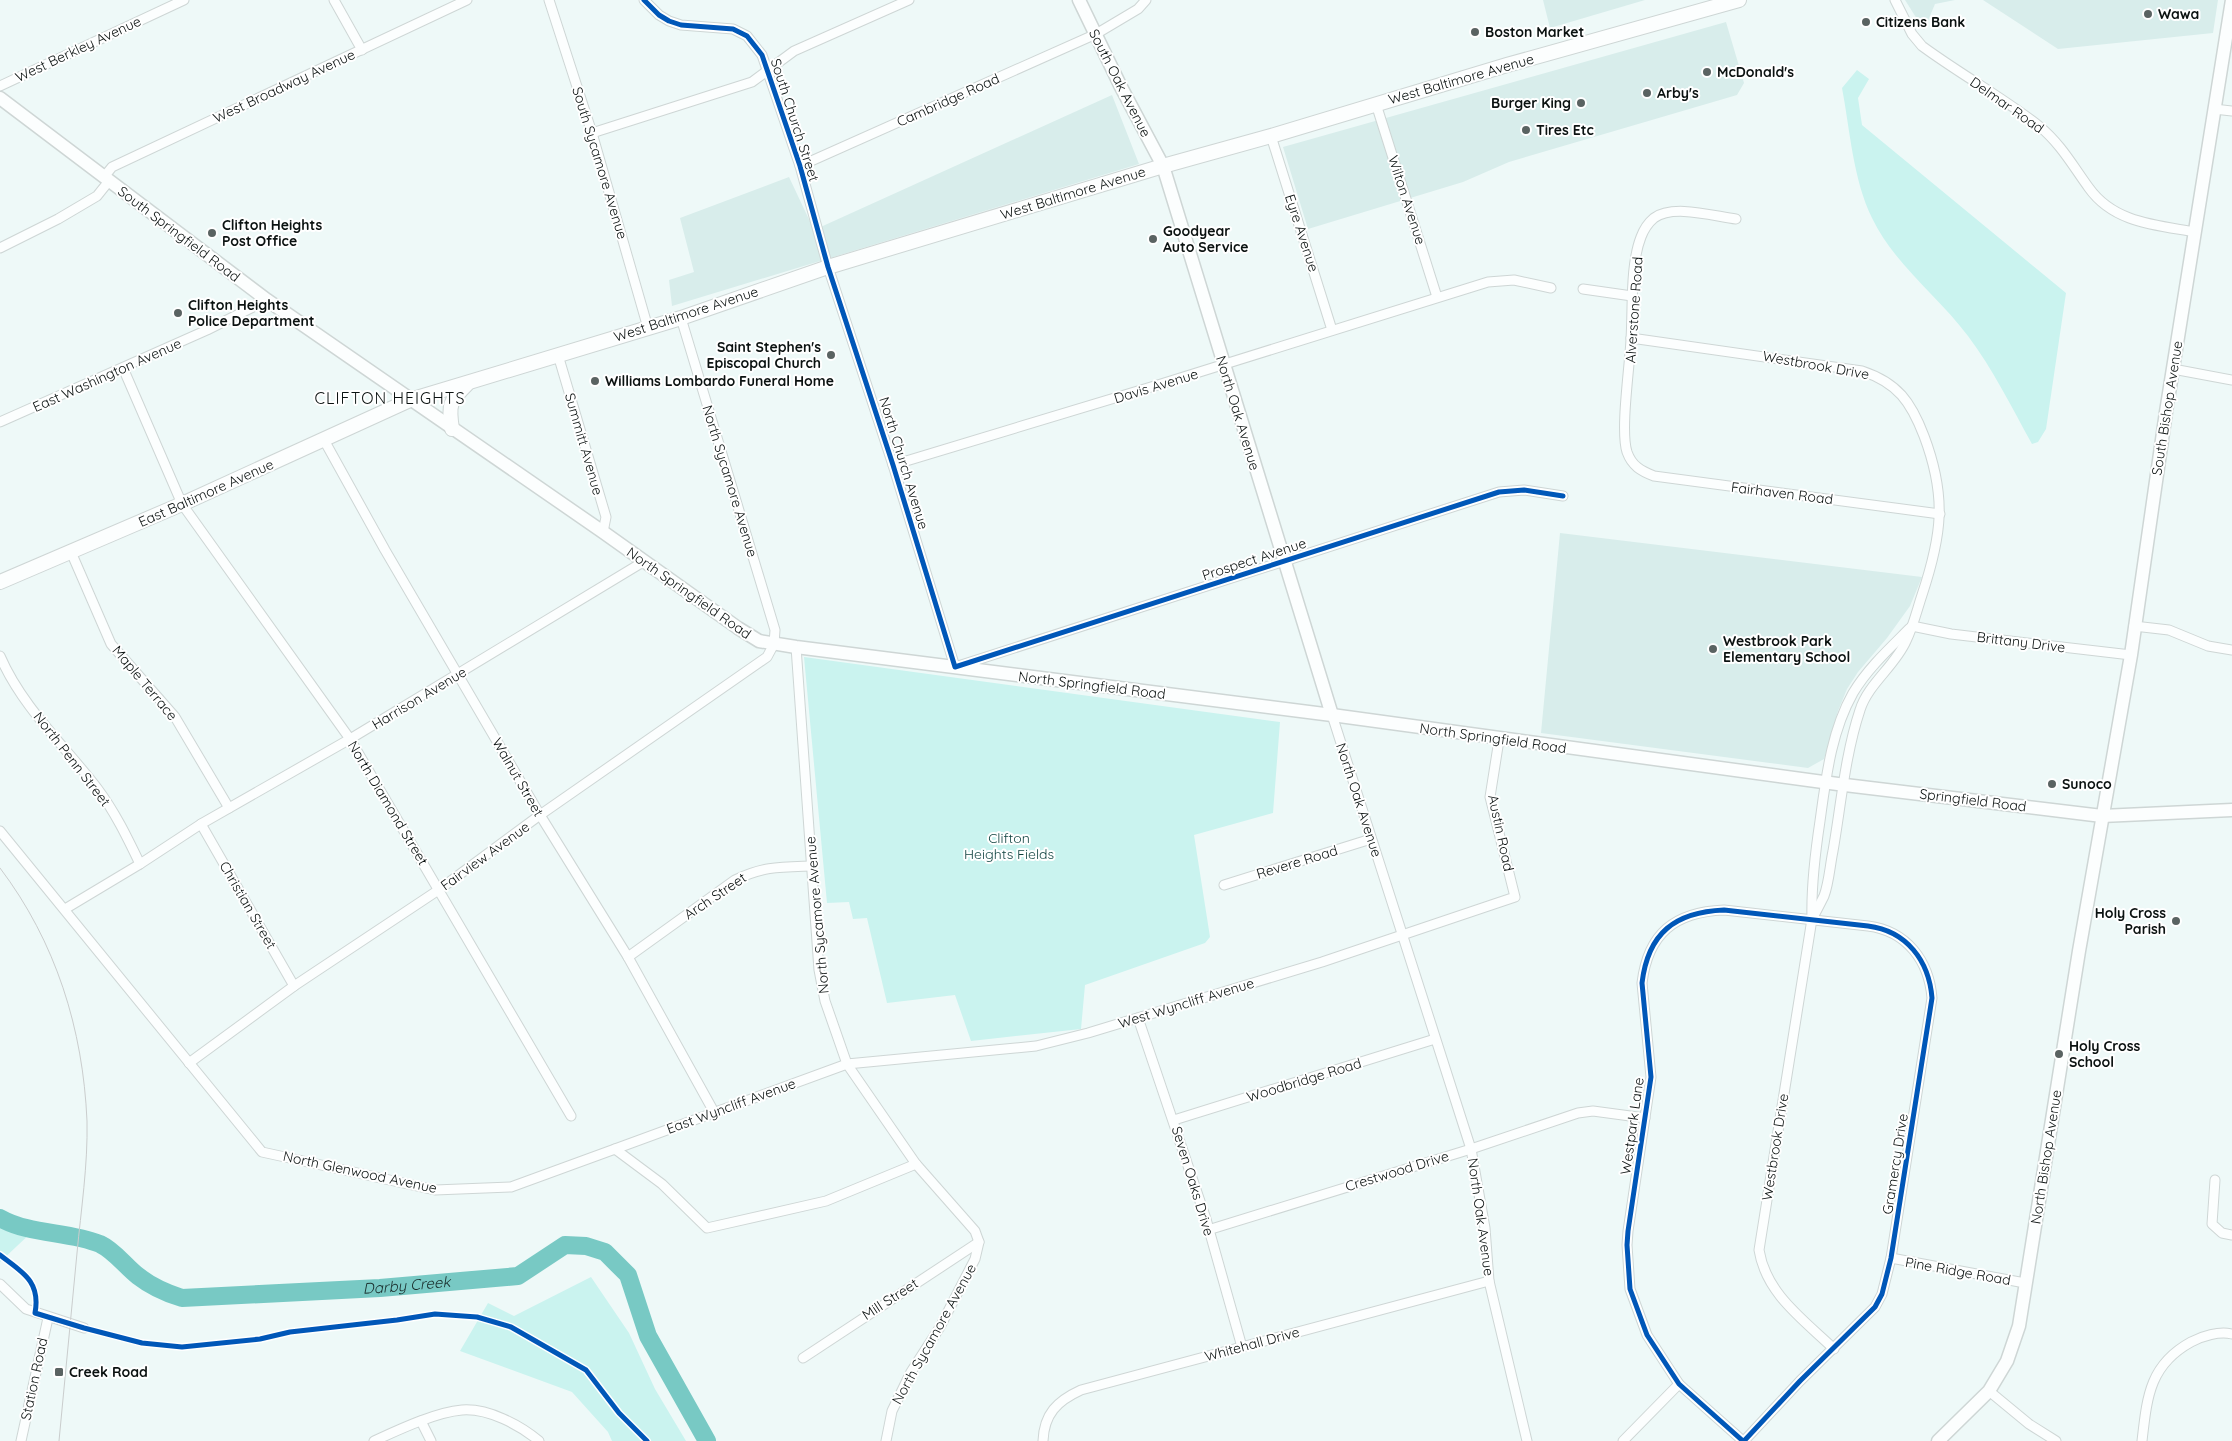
<svg xmlns="http://www.w3.org/2000/svg" width="2232" height="1441" font-family="Quicksand,sans-serif">
<style>
.built{fill:#d8edeb}
.green{fill:#caf3ef}
.lines{fill:none;stroke-linecap:round;stroke-linejoin:round}
.river{stroke:#78c9c4;stroke-width:18}
.street-casing{stroke:#ced6d5;stroke-width:11}
.secondary-casing{stroke:#ced6d5;stroke-width:15}
.primary-casing{stroke:#ced6d5;stroke-width:16}
.street{stroke:#fcfefe;stroke-width:9}
.secondary{stroke:#fcfefe;stroke-width:12}
.primary{stroke:#fcfefe;stroke-width:14}
.tram{stroke:#cacdcd;stroke-width:1}
.cycleway-casing{stroke:#fff;stroke-width:8}
.cycleway{stroke:#0057b8;stroke-width:5}
.poi-dot{fill:#5a6362;stroke:#fff;stroke-width:2}
.labels{text-anchor:middle;stroke-width:4;stroke-linejoin:round;paint-order:stroke}
.poi-label{font-size:14px;font-weight:bold;fill:#0b1211;stroke:#fff;text-anchor:start}
.street-label{font-size:14px;fill:#0b1211;stroke:#fff}
.park-label{font-size:14px;fill:#0b3f3c;stroke:#fff}
.water-label{font-size:15px;font-style:italic;fill:#1a2e2c;stroke:#fff}
.quarter-label{font-size:16px;letter-spacing:1px;fill:#0b1211;stroke:#fff}
</style>
<rect width="100%" height="100%" fill="#eef9f8"/>
<g class="built">
<path d="M 1543,0 L 1645,0 L 1550,28 Z"/>
<path d="M 1905,0 L 1955,0 L 1935,4 L 1924,30 Z"/>
<path d="M 1983,0 L 2218,0 L 2213,33 L 2058,49 Z"/>
<path d="M 1726,22 L 1744,83 L 1737,95 L 1509,162 L 1463,182 L 1308,229 L 1283,147 Z"/>
<path d="M 1112,95 L 1139,164 L 672,306 L 669,280 L 694,272 L 680,218 L 789,177 L 814,230 Z"/>
<path d="M 1560,533 L 1922,577 L 1910,606 L 1887,638 L 1858,672 L 1847,689 L 1838,711 L 1824,759 L 1808,768 L 1541,733 Z"/>
</g>
<g class="green">
<path d="M 1857,70 L 1869,79 L 1858,98 L 1862,125 L 2066,293 L 2046,429 L 2038,442 L 2032,444 C 2012,408 1993,369 1968,336 C 1938,296 1894,264 1872,218 C 1853,179 1850,130 1842,88 Z"/>
<path d="M 804,657 L 1280,722 L 1273,813 L 1194,835 L 1210,937 L 1205,943 L 1085,985 L 1081,1029 L 971,1041 L 955,995 L 887,1003 L 867,918 L 853,919 L 849,902 L 827,903 Z"/>
<path d="M 0,1210 L 34,1230 L 0,1262 Z"/>
<path d="M 591,1277 L 629,1333 L 655,1389 L 686,1441 L 612,1441 L 608,1432 L 572,1392 L 460,1351 L 488,1303 L 514,1316 Z"/>
</g>
<g class="lines">
<path class="river" id="s1" d="M 0,1218 C 30,1235 68,1231 100,1244 C 115,1251 125,1266 138,1276 C 152,1287 166,1293 182,1298 L 380,1288 L 518,1276 L 565,1245 L 586,1246 L 605,1252 L 628,1275 L 648,1336 L 707,1441"/>
<defs>
<g id="street">
<path d="M 334,0 L 362,50"/>
<path d="M 549,0 L 592,133 L 648,328"/>
<path d="M 644,0 L 659,15 L 669,21 L 681,25 L 733,29 L 747,36 L 762,55 L 800,166 L 828,267 L 893,465 L 955,667 L 1499,492 L 1524,490 L 1563,496"/>
<path d="M 1895,0 L 1912,34 L 1922,46 C 1960,74 2002,97 2039,126 C 2060,143 2073,166 2089,188 C 2114,223 2156,225 2195,232"/>
<path d="M 0,86 L 184,0"/>
<path d="M 1376,104 L 1437,297"/>
<path d="M 2214,109 L 2232,111"/>
<path d="M 592,133 L 752,82 L 794,51 L 909,0"/>
<path d="M 1271,136 L 1332,330"/>
<path d="M 800,166 L 1096,34 L 1138,9 L 1146,0"/>
<path d="M 104,177 L 112,167 L 467,0"/>
<path d="M 1736,219 C 1713,216 1673,204 1654,218 C 1648,223 1644,229 1641,237 C 1630,265 1633,308 1631,339 C 1630,365 1620,430 1627,452 C 1632,466 1641,471 1654,476 L 1940,514"/>
<path d="M 0,248 L 58,219 L 97,196 L 109,181"/>
<path d="M 1583,289 L 1632,296"/>
<path d="M 1631,338 L 1862,371 C 1898,383 1911,402 1924,436 C 1947,497 1942,535 1922,595 C 1917,610 1913,627 1906,641 C 1895,666 1868,684 1860,710 C 1845,755 1841,805 1833,851 C 1830,865 1829,883 1824,896 C 1820,904 1816,912 1812,919"/>
<path d="M 558,355 L 606,517 L 603,532"/>
<path d="M 123,368 L 182,504 L 350,739 L 571,1116"/>
<path d="M 2173,369 L 2232,380"/>
<path d="M 0,422 L 207,330 L 267,300"/>
<path d="M 324,440 L 385,550 L 540,815 L 628,957 L 714,1112"/>
<path d="M 893,465 L 1161,384 L 1488,282 L 1514,280 L 1551,288"/>
<path d="M 71,552 L 111,644 L 175,717 L 229,808"/>
<path d="M 1912,626 L 1951,634 L 2131,655"/>
<path d="M 2134,626 L 2169,630 L 2208,646 L 2232,650"/>
<path d="M 796,647 L 819,970 L 825,1001 L 847,1064 L 916,1164 L 975,1231 L 979,1242 L 975,1259 L 940,1327 L 911,1372 L 892,1411 L 886,1441"/>
<path d="M 0,656 C 22,707 64,745 97,788 C 115,812 127,837 140,864"/>
<path d="M 1332,715 L 1471,1149 L 1485,1228 L 1489,1281 L 1527,1441"/>
<path d="M 201,824 L 294,986"/>
<path d="M 0,831 L 262,1152 L 435,1190 L 511,1187 L 615,1149 L 662,1184 L 707,1228 L 826,1201 L 916,1164"/>
<path d="M 1224,885 L 1371,839"/>
<path d="M 65,909 L 140,864 L 201,824 L 350,739 L 643,562"/>
<path d="M 628,957 L 735,880 C 764,866 781,867 812,866"/>
<path d="M 1138,1018 L 1206,1219 L 1242,1347"/>
<path d="M 189,1063 L 294,986 L 440,889 L 540,815 L 767,657 L 774,644 L 775,630 L 681,318"/>
<path d="M 1174,1120 L 1435,1039"/>
<path d="M 615,1149 L 847,1064 L 1036,1046 L 1088,1033 L 1322,962 L 1515,897 L 1490,797 L 1499,740"/>
<path d="M 2215,1180 L 2212,1224 L 2222,1233 L 2232,1235"/>
<path d="M 1208,1230 L 1471,1149 L 1578,1113 L 1593,1111 L 1645,1118"/>
<path d="M 1891,1258 L 2025,1283"/>
<path d="M 0,1284 L 26,1309 L 84,1328"/>
<path d="M 1834,1349 C 1804,1320 1766,1294 1759,1250 L 1812,919 C 1811,886 1815,854 1820,821 C 1826,778 1831,732 1853,693 C 1868,668 1890,648 1910,628"/>
<path d="M 803,1358 L 979,1242"/>
<path d="M 1989,1391 L 2029,1424 L 2056,1441"/>
<path d="M 421,1421 L 431,1441"/>
<path d="M 21,1441 L 48,1318"/>
<path d="M 374,1441 C 398,1430 436,1412 462,1410 C 488,1408 520,1425 539,1441"/>
<path d="M 1043,1441 C 1044,1414 1057,1401 1081,1390 L 1489,1281"/>
<path d="M 1623,1441 L 1679,1384"/>
<path d="M 1743,1441 L 1679,1384 L 1647,1335 L 1630,1289 L 1627,1245 L 1628,1231 L 1651,1077 L 1642,983 C 1648,933 1675,912 1724,910 L 1868,926 C 1907,931 1929,961 1932,998 L 1891,1258 L 1882,1294 L 1875,1307 L 1800,1381 L 1744,1441"/>
<path d="M 2142,1441 C 2147,1398 2149,1365 2191,1342 C 2202,1336 2219,1331 2232,1334"/>
</g>
<g id="secondary">
<path d="M 1079,0 L 1121,87 L 1163,166 L 1332,715"/>
<path d="M 0,98 L 267,300 L 603,532 L 738,628 L 759,641 L 796,647 L 1332,715 L 1845,785 L 2102,816 L 2232,810"/>
<path d="M 1938,1441 L 1989,1391 L 2007,1361 L 2019,1326 L 2079,951 L 2131,655 L 2166,412 L 2232,0"/>
</g>
<g id="primary">
<path d="M 452,429 C 448,404 450,401 467,384"/>
<path d="M 0,582 L 182,504 L 410,400 L 681,318 L 828,267 L 1163,166 L 1271,136 L 1507,65 L 1739,0"/>
</g>
</defs>
<use href="#street" class="street-casing"/>
<use href="#secondary" class="secondary-casing"/>
<use href="#primary" class="primary-casing"/>
<use href="#street" class="street"/>
<use href="#secondary" class="secondary"/>
<use href="#primary" class="primary"/>
<path class="tram" d="M 0,868 C 56,942 83,1029 87,1121 C 88,1165 81,1210 77,1253 C 71,1316 65,1378 59,1441"/>
<defs>
<g id="cycleway">
<path d="M 644,0 L 659,15 L 669,21 L 681,25 L 733,29 L 747,36 L 762,55 L 800,166 L 828,267 L 893,465 L 955,667 L 1499,492 L 1524,490 L 1563,496"/>
<path d="M 0,1255 C 22,1272 41,1281 35,1313 L 84,1328 L 142,1343 L 182,1347 L 260,1339 L 290,1332 L 397,1320 L 435,1314 L 477,1317 L 511,1327 L 586,1370 L 619,1413 L 647,1441"/>
<path d="M 1743,1441 L 1679,1384 L 1647,1335 L 1630,1289 L 1627,1245 L 1628,1231 L 1651,1077 L 1642,983 C 1648,933 1675,912 1724,910 L 1868,926 C 1907,931 1929,961 1932,998 L 1891,1258 L 1882,1294 L 1875,1307 L 1800,1381 L 1744,1441"/>
</g>
</defs>
<use href="#cycleway" class="cycleway-casing"/>
<use href="#cycleway" class="cycleway"/>
</g>
<g class="poi-dot">
<circle cx="2148" cy="14" r="5"/>
<circle cx="1866" cy="22" r="5"/>
<circle cx="1475" cy="32" r="5"/>
<circle cx="1707" cy="72" r="5"/>
<circle cx="1647" cy="93" r="5"/>
<circle cx="1581" cy="103" r="5"/>
<circle cx="1526" cy="130" r="5"/>
<circle cx="212" cy="233" r="5"/>
<circle cx="1153" cy="239" r="5"/>
<circle cx="178" cy="313" r="5"/>
<circle cx="831" cy="355" r="5"/>
<circle cx="595" cy="381" r="5"/>
<circle cx="1713" cy="649" r="5"/>
<circle cx="2052" cy="784" r="5"/>
<circle cx="2176" cy="921" r="5"/>
<circle cx="2059" cy="1054" r="5"/>
<rect x="54" y="1367" width="10" height="10" rx="2.5"/>
</g>
<g class="labels">
<g class="poi-label">
<text x="2158" y="19">Wawa</text>
<text x="1876" y="27">Citizens Bank</text>
<text x="1485" y="37">Boston Market</text>
<text x="1717" y="77">McDonald's</text>
<text x="1657" y="98">Arby's</text>
<text x="1571" y="108" text-anchor="end">Burger King</text>
<text x="1536" y="135">Tires Etc</text>
<text x="222" y="230">Clifton Heights<tspan x="222" dy="16">Post Office</tspan></text>
<text x="1163" y="236">Goodyear<tspan x="1163" dy="16">Auto Service</tspan></text>
<text x="188" y="310">Clifton Heights<tspan x="188" dy="16">Police Department</tspan></text>
<text x="821" y="352" text-anchor="end">Saint Stephen's<tspan x="821" dy="16">Episcopal Church</tspan></text>
<text x="605" y="386">Williams Lombardo Funeral Home</text>
<text x="1723" y="646">Westbrook Park<tspan x="1723" dy="16">Elementary School</tspan></text>
<text x="2062" y="789">Sunoco</text>
<text x="2166" y="918" text-anchor="end">Holy Cross<tspan x="2166" dy="16">Parish</tspan></text>
<text x="2069" y="1051">Holy Cross<tspan x="2069" dy="16">School</tspan></text>
<text x="69" y="1377">Creek Road</text>
</g>
<g class="street-label">
<text transform="translate(78 49) rotate(-25)" y="5">West Berkley Avenue</text>
<text transform="translate(1461 79) rotate(-16)" y="5">West Baltimore Avenue</text>
<text transform="translate(1120 83) rotate(63)" y="5">South Oak Avenue</text>
<text transform="translate(284 86) rotate(-25)" y="5">West Broadway Avenue</text>
<text transform="translate(948 100) rotate(-24)" y="5">Cambridge Road</text>
<text transform="translate(2007 105) rotate(35)" y="5">Delmar Road</text>
<text transform="translate(795 120) rotate(72)" y="5">South Church Street</text>
<text transform="translate(600 163) rotate(73)" y="5">South Sycamore Avenue</text>
<text transform="translate(1073 193) rotate(-17)" y="5">West Baltimore Avenue</text>
<text transform="translate(1407 200) rotate(72)" y="5">Wilton Avenue</text>
<text transform="translate(1302 233) rotate(72)" y="5">Eyre Avenue</text>
<text transform="translate(179 234) rotate(37)" y="5">South Springfield Road</text>
<text transform="translate(1634 310) rotate(-86)" y="5">Alverstone Road</text>
<text transform="translate(686 314) rotate(-18)" y="5">West Baltimore Avenue</text>
<text transform="translate(1816 365) rotate(10)" y="5">Westbrook Drive</text>
<text transform="translate(107 375) rotate(-24)" y="5">East Washington Avenue</text>
<text transform="translate(1156 386) rotate(-17)" y="5">Davis Avenue</text>
<text transform="translate(2167 408) rotate(-81)" y="5">South Bishop Avenue</text>
<text transform="translate(1238 413) rotate(73)" y="5">North Oak Avenue</text>
<text transform="translate(584 444) rotate(74)" y="5">Summitt Avenue</text>
<text transform="translate(904 463) rotate(73)" y="5">North Church Avenue</text>
<text transform="translate(730 481) rotate(73)" y="5">North Sycamore Avenue</text>
<text transform="translate(206 493) rotate(-24)" y="5">East Baltimore Avenue</text>
<text transform="translate(1782 493) rotate(7)" y="5">Fairhaven Road</text>
<text transform="translate(1254 559) rotate(-18)" y="5">Prospect Avenue</text>
<text transform="translate(689 593) rotate(35)" y="5">North Springfield Road</text>
<text transform="translate(2021 642) rotate(7)" y="5">Brittany Drive</text>
<text transform="translate(145 683) rotate(50)" y="5">Maple Terrace</text>
<text transform="translate(1092 685) rotate(7)" y="5">North Springfield Road</text>
<text transform="translate(419 698) rotate(-31)" y="5">Harrison Avenue</text>
<text transform="translate(1493 738) rotate(8)" y="5">North Springfield Road</text>
<text transform="translate(72 759) rotate(52)" y="5">North Penn Street</text>
<text transform="translate(518 777) rotate(60)" y="5">Walnut Street</text>
<text transform="translate(1359 800) rotate(72)" y="5">North Oak Avenue</text>
<text transform="translate(1973 800) rotate(7)" y="5">Springfield Road</text>
<text transform="translate(388 803) rotate(59)" y="5">North Diamond Street</text>
<text transform="translate(1501 833) rotate(78)" y="5">Austin Road</text>
<text transform="translate(485 856) rotate(-36)" y="5">Fairview Avenue</text>
<text transform="translate(1297 862) rotate(-17)" y="5">Revere Road</text>
<text transform="translate(715 896) rotate(-34)" y="5">Arch Street</text>
<text transform="translate(248 905) rotate(60)" y="5">Christian Street</text>
<text transform="translate(817 915) rotate(-95)" y="5">North Sycamore Avenue</text>
<text transform="translate(1186 1003) rotate(-17)" y="5">West Wyncliff Avenue</text>
<text transform="translate(1304 1080) rotate(-17)" y="5">Woodbridge Road</text>
<text transform="translate(731 1106) rotate(-20)" y="5">East Wyncliff Avenue</text>
<text transform="translate(1632 1126) rotate(-82)" y="5">Westpark Lane</text>
<text transform="translate(1775 1147) rotate(-81)" y="5">Westbrook Drive</text>
<text transform="translate(2046 1157) rotate(-81)" y="5">North Bishop Avenue</text>
<text transform="translate(1895 1164) rotate(-81)" y="5">Gramercy Drive</text>
<text transform="translate(1397 1171) rotate(-17)" y="5">Crestwood Drive</text>
<text transform="translate(360 1172) rotate(12)" y="5">North Glenwood Avenue</text>
<text transform="translate(1193 1181) rotate(73)" y="5">Seven Oaks Drive</text>
<text transform="translate(1481 1217) rotate(82)" y="5">North Oak Avenue</text>
<text transform="translate(1958 1271) rotate(10)" y="5">Pine Ridge Road</text>
<text transform="translate(890 1299) rotate(-33)" y="5">Mill Street</text>
<text transform="translate(934 1334) rotate(-61)" y="5">North Sycamore Avenue</text>
<text transform="translate(1252 1344) rotate(-15)" y="5">Whitehall Drive</text>
<text transform="translate(34 1379) rotate(-78)" y="5">Station Road</text>
</g>
<g class="park-label">
<text x="1009" y="843">Clifton<tspan x="1009" dy="16">Heights Fields</tspan></text>
</g>
<g class="water-label">
<text dy="5" stroke="none"><textPath href="#s1" startOffset="428">Darby Creek</textPath></text>
</g>
<g class="quarter-label">
<text x="390" y="404">CLIFTON HEIGHTS</text>
</g>
</g>
</svg>
